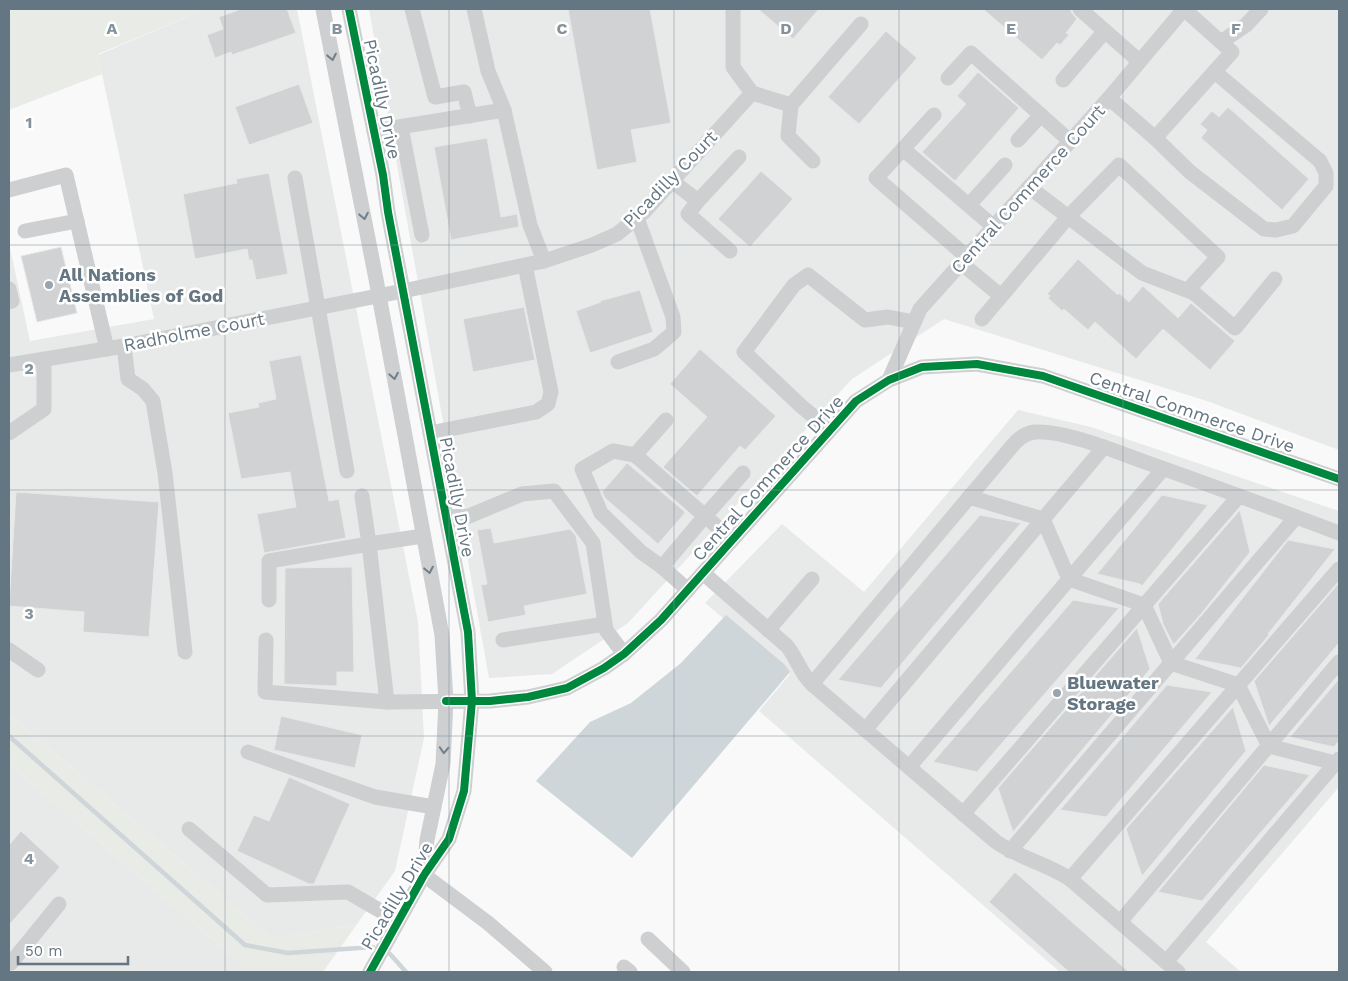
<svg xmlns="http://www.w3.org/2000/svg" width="1348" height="981" font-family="'Work Sans',sans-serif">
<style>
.built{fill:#e8e9e9}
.green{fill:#e8ebe6}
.water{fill:#ced6d9}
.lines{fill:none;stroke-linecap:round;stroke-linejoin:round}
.stream{stroke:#ced6d9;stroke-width:4.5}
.building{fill:#d0d2d3;stroke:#e8e8e8}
.minor{stroke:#cecfd0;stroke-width:15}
.cycleway-casing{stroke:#fff;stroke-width:11}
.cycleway{stroke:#00873e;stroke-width:8}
.oneway{stroke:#707f8b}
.grid{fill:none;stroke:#84929c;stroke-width:1;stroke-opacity:0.55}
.poi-dot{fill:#99a4ac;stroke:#fff;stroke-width:2}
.labels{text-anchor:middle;stroke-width:5;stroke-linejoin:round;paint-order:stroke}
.street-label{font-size:18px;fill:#657683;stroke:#fff}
.poi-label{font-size:18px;font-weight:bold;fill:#657683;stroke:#fff;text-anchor:start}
.grid-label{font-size:16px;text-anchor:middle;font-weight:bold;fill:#84929c;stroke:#fff;stroke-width:5;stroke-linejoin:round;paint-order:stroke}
</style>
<rect width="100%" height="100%" fill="#f9f9f9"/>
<g class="built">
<path d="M 206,9 L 297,9 L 418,622 L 424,738 L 395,871 L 357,924 L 272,939 L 9,714 L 9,243 L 30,341 L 154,319 L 98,55 Z"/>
<path d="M 369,9 L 1339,9 L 1339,450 L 1207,401 L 944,319 L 852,379 L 628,623 L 552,674 L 489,678 Z"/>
<path d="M 1018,410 L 1091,427 L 1339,511 L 1339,787 L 1206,942 L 1241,972 L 1060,972 L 759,711 L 790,674 L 705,603 L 782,524 L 864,592 Z"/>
<path d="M 9,764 L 250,972 L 9,972 Z"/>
</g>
<g class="green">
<path d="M 9,9 L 206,9 L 98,54 L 102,74 L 9,110 Z"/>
<path d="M 9,714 L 272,939 L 357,924 L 323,972 L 250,972 L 9,764 Z"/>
</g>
<path class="water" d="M 726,615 L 784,664 L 790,672 L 632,858 L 536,781 L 590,722 L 631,703 L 681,663 Z"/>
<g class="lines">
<g class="stream">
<path d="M 9,736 L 245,945 L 288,953 L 373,947"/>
<path d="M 390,954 L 406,972"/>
</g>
</g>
<g class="building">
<path d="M 241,9 L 287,9 L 296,33 L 232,55 L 231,52 L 215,58 L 207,35 L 223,29 L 219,17 Z"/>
<path d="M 568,9 L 650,9 L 671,123 L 631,130 L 637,162 L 597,170 Z"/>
<path d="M 758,9 L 819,9 L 793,39 Z"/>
<path d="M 983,9 L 1071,9 L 1071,12 L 1077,19 L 1066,33 L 1069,35 L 1060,45 L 1057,43 L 1042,60 Z"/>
<path d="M 886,31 L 917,58 L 859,124 L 828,97 Z"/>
<path d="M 978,72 L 1019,108 L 955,181 L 922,152 L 966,104 L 957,96 Z"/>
<path d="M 299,84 L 313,123 L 249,145 L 235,107 Z"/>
<path d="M 1228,107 L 1309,179 L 1282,210 L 1201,138 L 1207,130 L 1200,124 L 1212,111 L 1219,117 Z"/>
<path d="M 487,138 L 501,217 L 517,214 L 519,227 L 451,240 L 434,147 Z"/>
<path d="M 761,171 L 793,199 L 750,247 L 718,219 Z"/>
<path d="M 269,173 L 288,274 L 256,280 L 252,260 L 249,260 L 247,249 L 195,259 L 183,194 L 237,183 L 236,179 Z"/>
<path d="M 61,247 L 77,313 L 37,322 L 21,256 Z"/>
<path d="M 1078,259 L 1118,295 L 1119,293 L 1129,302 L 1143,286 L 1178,318 L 1191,303 L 1235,341 L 1210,370 L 1163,329 L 1136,359 L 1095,322 L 1088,330 L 1064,309 L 1062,311 L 1048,298 L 1050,296 L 1047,294 Z"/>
<path d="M 640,290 L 653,332 L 590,353 L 576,311 L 601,302 L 600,301 Z"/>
<path d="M 524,307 L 535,360 L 473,372 L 463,319 Z"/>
<path d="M 700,349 L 776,416 L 745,450 L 740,446 L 697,496 L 663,467 L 707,417 L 670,384 Z"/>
<path d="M 301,355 L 329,501 L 339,499 L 346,538 L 264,553 L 257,514 L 296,507 L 290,472 L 241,479 L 228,413 L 259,407 L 258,403 L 276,399 L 269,361 Z"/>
<path d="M 627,463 L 684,511 L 685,513 L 658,544 L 605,498 L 602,492 Z"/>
<path d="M 16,492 L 159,502 L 149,637 L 83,632 L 84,612 L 9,606 Z"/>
<path d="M 1162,495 L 1208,505 L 1142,586 L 1140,584 L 1097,574 Z"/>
<path d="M 1240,510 L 1250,552 L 1201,614 L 1175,643 L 1173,644 L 1163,624 L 1158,604 Z"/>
<path d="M 980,515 L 1021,523 L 881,688 L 838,680 Z"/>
<path d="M 491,528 L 494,543 L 570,529 L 576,536 L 587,594 L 524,606 L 526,615 L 488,622 L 481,585 L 487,584 L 477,530 Z"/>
<path d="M 1288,540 L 1335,549 L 1268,634 L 1269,635 L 1241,668 L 1195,659 Z"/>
<path d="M 352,567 L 354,672 L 337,672 L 337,686 L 284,684 L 285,568 Z"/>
<path d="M 1339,583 L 1339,643 L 1269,726 L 1254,681 Z"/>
<path d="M 1073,600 L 1119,608 L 977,772 L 933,762 Z"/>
<path d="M 1137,628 L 1150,669 L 1013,832 L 998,788 Z"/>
<path d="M 1339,679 L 1339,741 L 1334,747 L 1290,737 Z"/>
<path d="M 1167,685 L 1212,692 L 1106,817 L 1060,810 Z"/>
<path d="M 1233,707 L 1246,751 L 1142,876 L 1126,829 Z"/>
<path d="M 281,716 L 362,735 L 355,768 L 274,750 Z"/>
<path d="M 1264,765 L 1310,775 L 1202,901 L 1158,892 Z"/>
<path d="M 289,777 L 350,804 L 314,884 L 309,884 L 237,851 L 254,815 L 269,821 Z"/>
<path d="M 21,831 L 60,867 L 9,925 L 9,845 Z"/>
<path d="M 1015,872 L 1129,972 L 1069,972 L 989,902 Z"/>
</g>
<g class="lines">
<g class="minor">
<path d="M 323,9 L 375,274 L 442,635 L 446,701 L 443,764 L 427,840 L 424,874"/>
<path d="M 349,9 L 383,175 L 388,212 L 468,632 L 472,701 L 464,791 L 449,839 L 424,875 L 370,972"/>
<path d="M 412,9 L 435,97 L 464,92 L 470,116"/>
<path d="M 474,9 L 488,71 L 504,110"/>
<path d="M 733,9 L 733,67 L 752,93 L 791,105 L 861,24"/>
<path d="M 1080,9 L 1139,61"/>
<path d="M 1221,42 L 1246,25 L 1261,9"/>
<path d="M 948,78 L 971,53 L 1070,141"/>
<path d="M 1063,80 L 1105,31"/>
<path d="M 791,105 L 788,136 L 813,161"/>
<path d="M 401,127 L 422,235"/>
<path d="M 374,131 L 504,110 L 530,225 L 544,261"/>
<path d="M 1155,138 L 1190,172 L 1264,229 L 1276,230 L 1293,226 L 1326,186 L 1326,173 L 1320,161 L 1215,72"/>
<path d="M 1018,140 L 1041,115"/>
<path d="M 903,149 L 934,115"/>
<path d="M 295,178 L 347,471"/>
<path d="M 672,181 L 698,201 L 688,214 L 730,251"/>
<path d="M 1029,187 L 1142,273 L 1194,293 L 1235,328 L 1275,279"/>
<path d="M 9,190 L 66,175 L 107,349"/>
<path d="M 698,201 L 739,157"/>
<path d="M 969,205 L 1005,165"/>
<path d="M 25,231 L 77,221"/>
<path d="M 967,257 L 876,178 L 879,175 L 903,149 L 994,227"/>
<path d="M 961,263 L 1001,296"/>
<path d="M 9,289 L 12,301 L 9,302"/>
<path d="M 982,319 L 1068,217 L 1119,165 L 1218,257 L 1188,290"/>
<path d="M 124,346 L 128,379 L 143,389 L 153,401 L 165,473 L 185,652"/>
<path d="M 618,362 L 654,349 L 674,332 L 673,317 L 637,218"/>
<path d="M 9,365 L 124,346 L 403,291 L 544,261 L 592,245 L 617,234 L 644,212 L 752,93"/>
<path d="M 889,380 L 920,309 L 1109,98 L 1184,9 L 1232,52 L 1155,138 L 1109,98"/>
<path d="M 830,430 L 801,406 L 744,352 L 794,285 L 808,275 L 865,320 L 888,317 L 914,322"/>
<path d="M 9,433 L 44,409 L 44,359"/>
<path d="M 430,433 L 536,412 L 548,404 L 551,392 L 525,265"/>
<path d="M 635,455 L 705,516 L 662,567 L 688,590"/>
<path d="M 969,497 L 1043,519 L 1069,579 L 1144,605 L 1171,663 L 1238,685 L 1269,746 L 1335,763"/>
<path d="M 446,517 L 469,516 L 522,494 L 554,491 L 593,543 L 606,630 L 624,654"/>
<path d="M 423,536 L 369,544 L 387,702 L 490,701 L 528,697 L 567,688 L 604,668 L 624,654 L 661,620 L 856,401 L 889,380 L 922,367 L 977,364 L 1043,376 L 1339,479"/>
<path d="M 732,540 L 705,516 L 743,473"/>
<path d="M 662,567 L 641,552 L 601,513 L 582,469 L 613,451 L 635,455 L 666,420"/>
<path d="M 703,573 L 787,646 C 797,658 800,673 812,684 L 995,841 C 1018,858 1046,863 1070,879 L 1166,962 L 1339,759"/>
<path d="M 269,600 L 269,561 L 369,544 L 362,496"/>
<path d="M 768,630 L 812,579"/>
<path d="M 266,640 L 265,692 L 387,702"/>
<path d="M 503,640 L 605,624"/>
<path d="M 9,650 L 38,670"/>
<path d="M 812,684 L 1008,451 C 1015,442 1023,433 1035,432 C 1064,430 1117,452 1145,462 C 1210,485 1275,509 1339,533"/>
<path d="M 865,730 L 1104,447"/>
<path d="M 248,752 L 375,797 L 434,807"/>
<path d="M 909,767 L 1163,469"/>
<path d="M 963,814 L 1239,496"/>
<path d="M 189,829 L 267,895 L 348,892 L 398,921"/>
<path d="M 1010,851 L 1296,517"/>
<path d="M 424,875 L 488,923 L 545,972"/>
<path d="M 1070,879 L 1339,569"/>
<path d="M 1120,922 L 1339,662"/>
<path d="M 648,939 L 683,972"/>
<path d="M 1166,962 L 1178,972"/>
<path d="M 11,963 L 59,904"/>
<path d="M 624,967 L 630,972"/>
</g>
<defs>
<g id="cycleway">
<path d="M 349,9 L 383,175 L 388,212 L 468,632 L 472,701 L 464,791 L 449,839 L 424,875 L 370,972"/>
<path d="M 446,701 L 490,701 L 528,697 L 567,688 L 604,668 L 624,654 L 661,620 L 856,401 L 889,380 L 922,367 L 977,364 L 1043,376 L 1339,479"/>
</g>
</defs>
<use href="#cycleway" class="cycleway-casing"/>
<use href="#cycleway" class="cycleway"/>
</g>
<defs><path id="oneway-chevron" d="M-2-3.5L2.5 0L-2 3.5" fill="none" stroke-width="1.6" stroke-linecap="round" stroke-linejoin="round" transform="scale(1.25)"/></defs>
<g class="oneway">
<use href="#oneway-chevron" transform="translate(332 57) rotate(79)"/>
<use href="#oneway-chevron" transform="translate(364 216) rotate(79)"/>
<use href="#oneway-chevron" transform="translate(394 376) rotate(80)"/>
<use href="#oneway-chevron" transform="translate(429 570) rotate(79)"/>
<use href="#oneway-chevron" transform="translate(444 750) rotate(93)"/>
</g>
<path class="grid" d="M 225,9 L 225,972M 449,9 L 449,972M 674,9 L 674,972M 899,9 L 899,972M 1123,9 L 1123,972M 9,245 L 1339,245M 9,490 L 1339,490M 9,736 L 1339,736"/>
<g class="poi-dot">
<circle cx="49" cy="285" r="5"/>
<circle cx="1057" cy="693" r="5"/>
</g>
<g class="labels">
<g class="street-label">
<text transform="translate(382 99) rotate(78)" y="6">Picadilly Drive</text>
<text transform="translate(670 179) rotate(-46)" y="6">Picadilly Court</text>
<text transform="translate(1028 189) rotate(-48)" y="6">Central Commerce Court</text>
<text transform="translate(194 332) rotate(-11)" y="6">Radholme Court</text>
<text transform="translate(1192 412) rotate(19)" y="6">Central Commerce Drive</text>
<text transform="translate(768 478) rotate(-48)" y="6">Central Commerce Drive</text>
<text transform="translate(457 497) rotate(79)" y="6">Picadilly Drive</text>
<text transform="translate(397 896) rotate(-59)" y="6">Picadilly Drive</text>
</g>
<g class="poi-label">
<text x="59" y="281">All Nations<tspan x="59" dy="21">Assemblies of God</tspan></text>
<text x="1067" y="689">Bluewater<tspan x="1067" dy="21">Storage</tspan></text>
</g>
</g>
<g class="grid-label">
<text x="112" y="34">A</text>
<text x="337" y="34">B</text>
<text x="562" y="34">C</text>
<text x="786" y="34">D</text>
<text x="1011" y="34">E</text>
<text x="1236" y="34">F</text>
<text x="29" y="128">1</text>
<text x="29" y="374">2</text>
<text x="29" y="619">3</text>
<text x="29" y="864">4</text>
</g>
<rect width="1348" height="981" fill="none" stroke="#657683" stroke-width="20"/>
<path d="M18 956v8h110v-8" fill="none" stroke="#657683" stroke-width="2.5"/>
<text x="25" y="956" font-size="15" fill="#657683" stroke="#ffffff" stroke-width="4" paint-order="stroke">50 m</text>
</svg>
